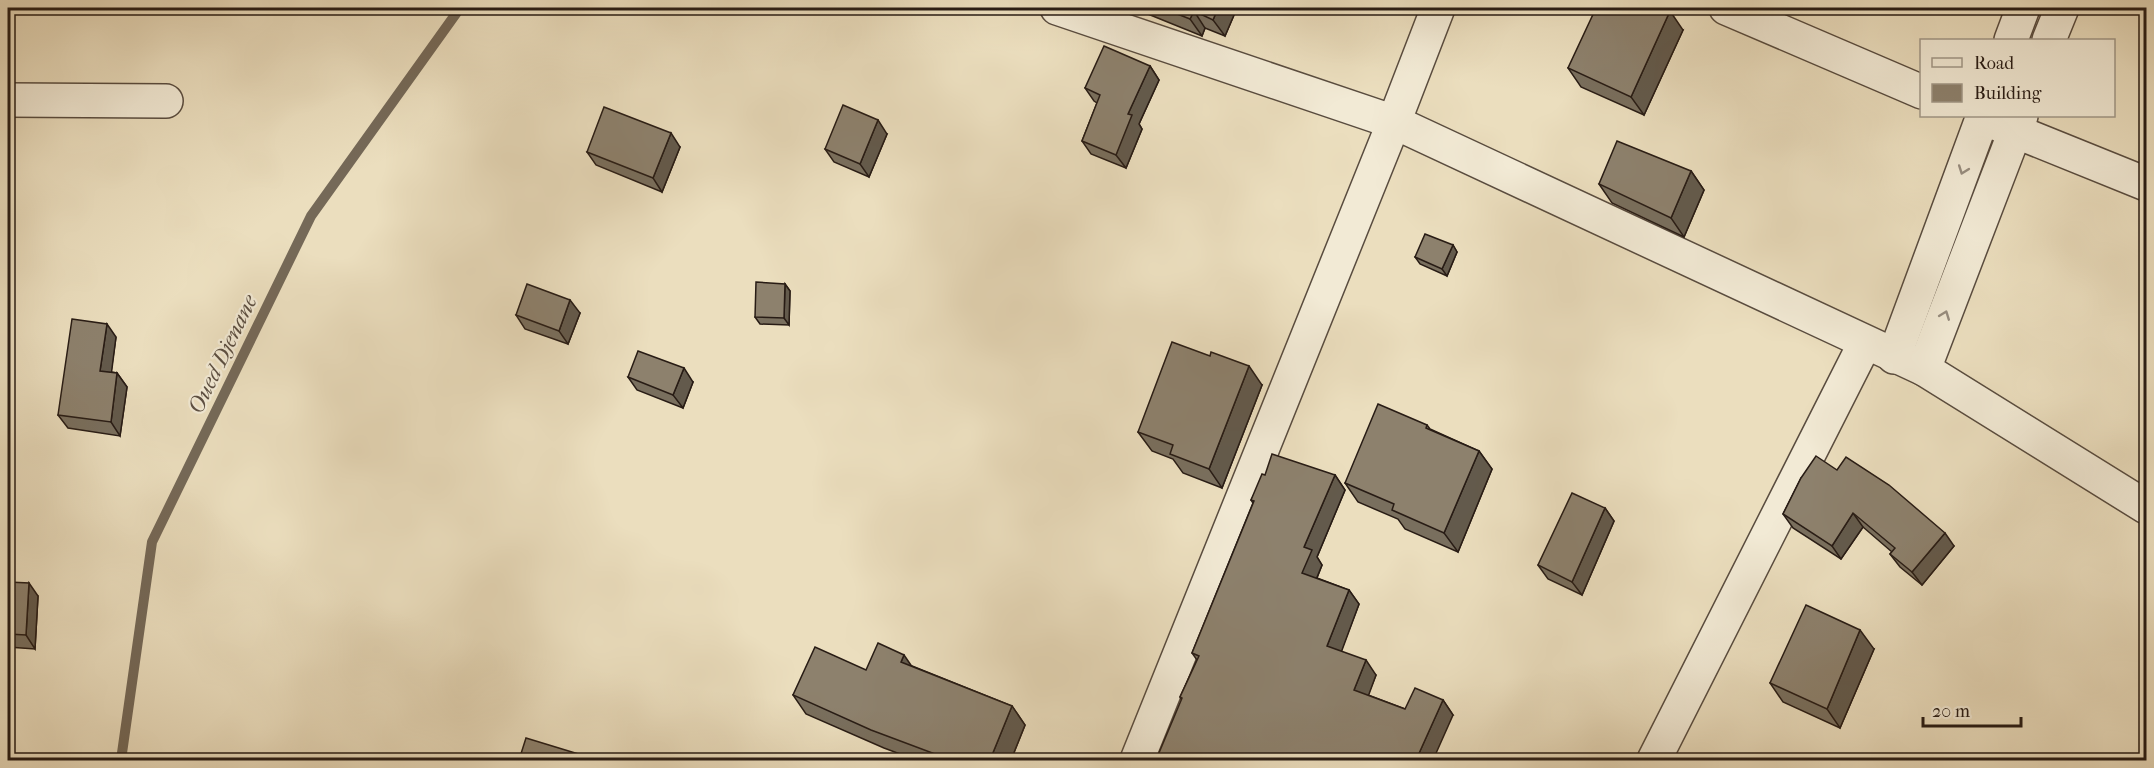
<svg xmlns="http://www.w3.org/2000/svg" width="2154" height="768" font-family="'IM FELL French Canon',serif">
<style>
.lines{fill:none;stroke-linecap:round;stroke-linejoin:round}
.stream{stroke:#756958;stroke-width:10}
.minor-casing{stroke:#594c3f;stroke-width:36}
.minor{stroke:#f2ead5;stroke-width:33}
.wall{fill:#796f5e;stroke:#281c15;stroke-width:1.5}
.shaded-wall{fill:#635a4c;stroke:#281c15;stroke-width:1.5}
.building{fill:#8d816d;stroke:#281c15;stroke-width:1.5}
.oneway{stroke:#978d7f}
.labels{text-anchor:middle;stroke-width:4.5;stroke-linejoin:round;paint-order:stroke}
.water-label{font-size:22px;font-style:italic;fill:#5c4f42;stroke:#f2ead5}
</style>
<rect width="100%" height="100%" fill="#ebdebe"/>
<filter id="stains"><feTurbulence type="fractalNoise" baseFrequency=".00333" numOctaves="4"/><feColorMatrix values="0 0 0 0 .2 0 0 0 0 .09 0 0 0 0 .02 0 0 0 .5 -.17"/></filter>
<radialGradient id="worn" r=".72"><stop offset=".6" stop-color="#630" stop-opacity="0"/><stop offset="1" stop-color="#630" stop-opacity=".3"/></radialGradient>
<g class="lines">
<path class="stream" d="M 121,760 L 152,542 L 311,216 L 460,8"/>
<defs>
<g id="minor">
<path d="M 1057,8 L 1394,122 L 1924,369 L 2146,507"/>
<path d="M 1726,8 L 1922,92"/>
<path d="M 2011,40 L 2023,8"/>
<path d="M 2049,40 L 2062,8"/>
<path d="M 8,100 L 166,101"/>
<path d="M 1995,123 L 2146,184"/>
<path d="M 1894,357 L 1983,116"/>
<path d="M 1924,369 L 2021,116"/>
<path d="M 1137,760 L 1394,122 L 1438,8"/>
<path d="M 1654,760 L 1865,343"/>
</g>
</defs>
<use href="#minor" class="minor-casing"/>
<use href="#minor" class="minor"/>
</g>
<g class="wall">
<path d="M 1133,8 L 1237,8 L 1225,36 L 1205,28 L 1202,36 Z"/>
<path d="M 1683,30 L 1644,115 L 1581,87 L 1568,68 Z"/>
<path d="M 1150,66 L 1159,80 L 1139,124 L 1142,129 L 1126,168 L 1091,154 L 1082,141 L 1097,103 L 1094,101 L 1085,88 Z"/>
<path d="M 887,134 L 869,177 L 834,162 L 825,149 Z"/>
<path d="M 680,147 L 662,192 L 596,165 L 587,152 Z"/>
<path d="M 1691,171 L 1704,190 L 1684,237 L 1612,203 L 1599,184 Z"/>
<path d="M 1453,245 L 1457,252 L 1447,276 L 1420,264 L 1415,257 Z"/>
<path d="M 785,284 L 790,291 L 789,325 L 760,324 L 755,317 Z"/>
<path d="M 580,313 L 568,344 L 525,329 L 516,315 Z"/>
<path d="M 116,337 L 111,372 L 117,373 L 127,387 L 120,436 L 68,428 L 58,415 Z"/>
<path d="M 628,377 L 693,382 L 683,408 L 637,390 Z"/>
<path d="M 1262,385 L 1222,488 L 1183,473 L 1173,459 L 1152,451 L 1138,432 Z"/>
<path d="M 1427,425 L 1430,429 L 1479,451 L 1492,469 L 1458,552 L 1405,529 L 1398,519 L 1358,502 L 1345,483 Z"/>
<path d="M 1265,475 L 1335,475 L 1345,490 L 1317,557 L 1322,565 L 1317,578 L 1349,590 L 1359,604 L 1341,651 L 1376,675 L 1368,695 L 1405,709 L 1443,700 L 1453,715 L 1181,699 L 1180,697 L 1197,660 L 1192,653 L 1253,503 L 1251,500 Z"/>
<path d="M 1801,478 L 1954,546 L 1922,585 L 1900,567 L 1890,554 L 1892,552 L 1863,527 L 1841,559 L 1793,528 L 1783,514 Z"/>
<path d="M 1605,508 L 1614,521 L 1582,595 L 1548,579 L 1538,565 Z"/>
<path d="M 8,582 L 38,596 L 35,649 L 8,647 Z"/>
<path d="M 1874,649 L 1840,728 L 1783,702 L 1770,683 Z"/>
<path d="M 912,666 L 1012,706 L 1025,725 L 1011,760 L 916,760 L 884,748 L 806,714 L 793,695 L 866,670 Z"/>
</g>
<g class="shaded-wall">
<path d="M 1218,8 L 1237,8 L 1225,36 L 1213,20 Z"/>
<path d="M 1194,11 L 1205,28 L 1202,36 L 1190,19 Z"/>
<path d="M 1670,11 L 1683,30 L 1644,115 L 1631,97 Z"/>
<path d="M 1150,66 L 1159,80 L 1139,124 L 1142,129 L 1126,168 L 1116,155 L 1128,114 Z"/>
<path d="M 878,120 L 887,134 L 869,177 L 860,164 Z"/>
<path d="M 671,133 L 680,147 L 662,192 L 653,178 Z"/>
<path d="M 1691,171 L 1704,190 L 1684,237 L 1671,218 Z"/>
<path d="M 1453,245 L 1457,252 L 1447,276 L 1442,269 Z"/>
<path d="M 785,284 L 790,291 L 789,325 L 784,318 Z"/>
<path d="M 570,300 L 580,313 L 568,344 L 559,331 Z"/>
<path d="M 107,324 L 116,337 L 110,384 L 100,371 Z"/>
<path d="M 1249,366 L 1262,385 L 1222,488 L 1209,469 Z"/>
<path d="M 684,368 L 693,382 L 683,408 L 673,395 Z"/>
<path d="M 117,373 L 127,387 L 120,436 L 111,422 Z"/>
<path d="M 1479,451 L 1492,469 L 1458,552 L 1444,533 Z"/>
<path d="M 1335,475 L 1345,490 L 1317,557 L 1322,565 L 1313,587 L 1302,573 L 1304,547 Z"/>
<path d="M 1605,508 L 1614,521 L 1582,595 L 1572,582 Z"/>
<path d="M 1853,513 L 1863,527 L 1841,559 L 1832,546 Z"/>
<path d="M 1945,533 L 1954,546 L 1922,585 L 1912,572 Z"/>
<path d="M 29,583 L 38,596 L 35,649 L 26,635 Z"/>
<path d="M 1349,590 L 1359,604 L 1338,661 L 1327,646 Z"/>
<path d="M 1860,630 L 1874,649 L 1840,728 L 1827,709 Z"/>
<path d="M 904,655 L 917,674 L 901,662 Z"/>
<path d="M 1366,660 L 1376,675 L 1365,705 L 1354,690 Z"/>
<path d="M 1443,700 L 1453,715 L 1433,760 L 1416,760 Z"/>
<path d="M 1012,706 L 1025,725 L 1011,760 L 990,760 Z"/>
</g>
<g class="building">
<path d="M 1162,8 L 1218,8 L 1213,20 L 1194,11 L 1190,19 Z"/>
<path d="M 1596,8 L 1662,8 L 1670,11 L 1631,97 L 1568,68 Z"/>
<path d="M 1104,46 L 1150,66 L 1128,114 L 1132,115 L 1116,155 L 1082,141 L 1100,95 L 1085,88 Z"/>
<path d="M 843,105 L 878,120 L 860,164 L 825,149 Z"/>
<path d="M 604,107 L 671,133 L 653,178 L 587,152 Z"/>
<path d="M 1617,141 L 1691,171 L 1671,218 L 1599,184 Z"/>
<path d="M 1425,234 L 1453,245 L 1442,269 L 1415,257 Z"/>
<path d="M 756,282 L 785,284 L 784,318 L 755,317 Z"/>
<path d="M 527,284 L 570,300 L 559,331 L 516,315 Z"/>
<path d="M 72,319 L 107,324 L 100,371 L 117,373 L 111,422 L 58,415 Z"/>
<path d="M 1172,342 L 1210,356 L 1211,352 L 1249,366 L 1209,469 L 1170,454 L 1173,445 L 1138,432 Z"/>
<path d="M 638,351 L 684,368 L 673,395 L 628,377 Z"/>
<path d="M 1378,404 L 1427,425 L 1426,428 L 1479,451 L 1444,533 L 1392,510 L 1394,504 L 1345,483 Z"/>
<path d="M 1272,454 L 1335,475 L 1304,547 L 1312,550 L 1302,573 L 1349,590 L 1327,646 L 1366,660 L 1354,690 L 1405,709 L 1415,688 L 1443,700 L 1416,760 L 1156,760 L 1182,698 L 1180,697 L 1199,656 L 1192,653 L 1254,501 L 1251,500 L 1262,474 L 1265,475 Z"/>
<path d="M 1816,456 L 1837,470 L 1846,457 L 1889,485 L 1945,533 L 1912,572 L 1890,554 L 1895,548 L 1853,513 L 1832,546 L 1783,514 L 1801,478 Z"/>
<path d="M 1572,493 L 1605,508 L 1572,582 L 1538,565 Z"/>
<path d="M 8,582 L 29,583 L 26,635 L 8,634 Z"/>
<path d="M 1806,605 L 1860,630 L 1827,709 L 1770,683 Z"/>
<path d="M 878,643 L 904,655 L 901,662 L 1012,706 L 990,760 L 951,760 L 871,730 L 793,695 L 815,647 L 866,670 Z"/>
<path d="M 526,738 L 585,756 L 583,760 L 519,760 Z"/>
<path d="M 2146,748 L 2146,758 L 2142,755 Z"/>
</g>
<defs><path id="oneway-chevron" d="M-2-3.5L2.5 0L-2 3.5" fill="none" stroke-width="1.6" stroke-linecap="round" stroke-linejoin="round" transform="scale(1.5)"/></defs>
<g class="oneway">
<use href="#oneway-chevron" transform="translate(1963 170) rotate(110)"/>
<use href="#oneway-chevron" transform="translate(1945 315) rotate(-69)"/>
</g>
<g class="labels">
<g class="water-label">
<text transform="translate(222 354) rotate(-64)" y="8">Oued Djenane</text>
</g>
</g>
<rect width="2154" height="768" fill="none" stroke="#ebdebe" stroke-width="30"/>
<rect x="9" y="9" width="2136" height="750" fill="none" stroke="#281c15" stroke-width="3"/>
<rect x="15" y="15" width="2124" height="738" fill="none" stroke="#281c15" stroke-width="1.5"/>
<rect x="1920" y="39" width="195" height="78" fill="#f2ead5" stroke="#a19888" stroke-width="1.5"/>
<rect x="1932" y="58" width="30" height="9" fill="#f2ead5" stroke="#a19888" stroke-width="1.5"/>
<text x="1974" y="69" font-size="18" fill="#281c15">Road</text>
<rect x="1932" y="84" width="30" height="18" fill="#8d816d" stroke="#a19888" stroke-width="1.5"/>
<text x="1974" y="99" font-size="18" fill="#281c15">Building</text>
<path d="M1923 717v9h98v-9" fill="none" stroke="#281c15" stroke-width="3"/>
<text x="1932" y="717" font-size="18" fill="#281c15" stroke="#f2ead5" stroke-width="4.5" paint-order="stroke">20 m</text>
<rect width="100%" height="100%" filter="url(#stains)"/>
<rect width="100%" height="100%" fill="url(#worn)"/>
</svg>
